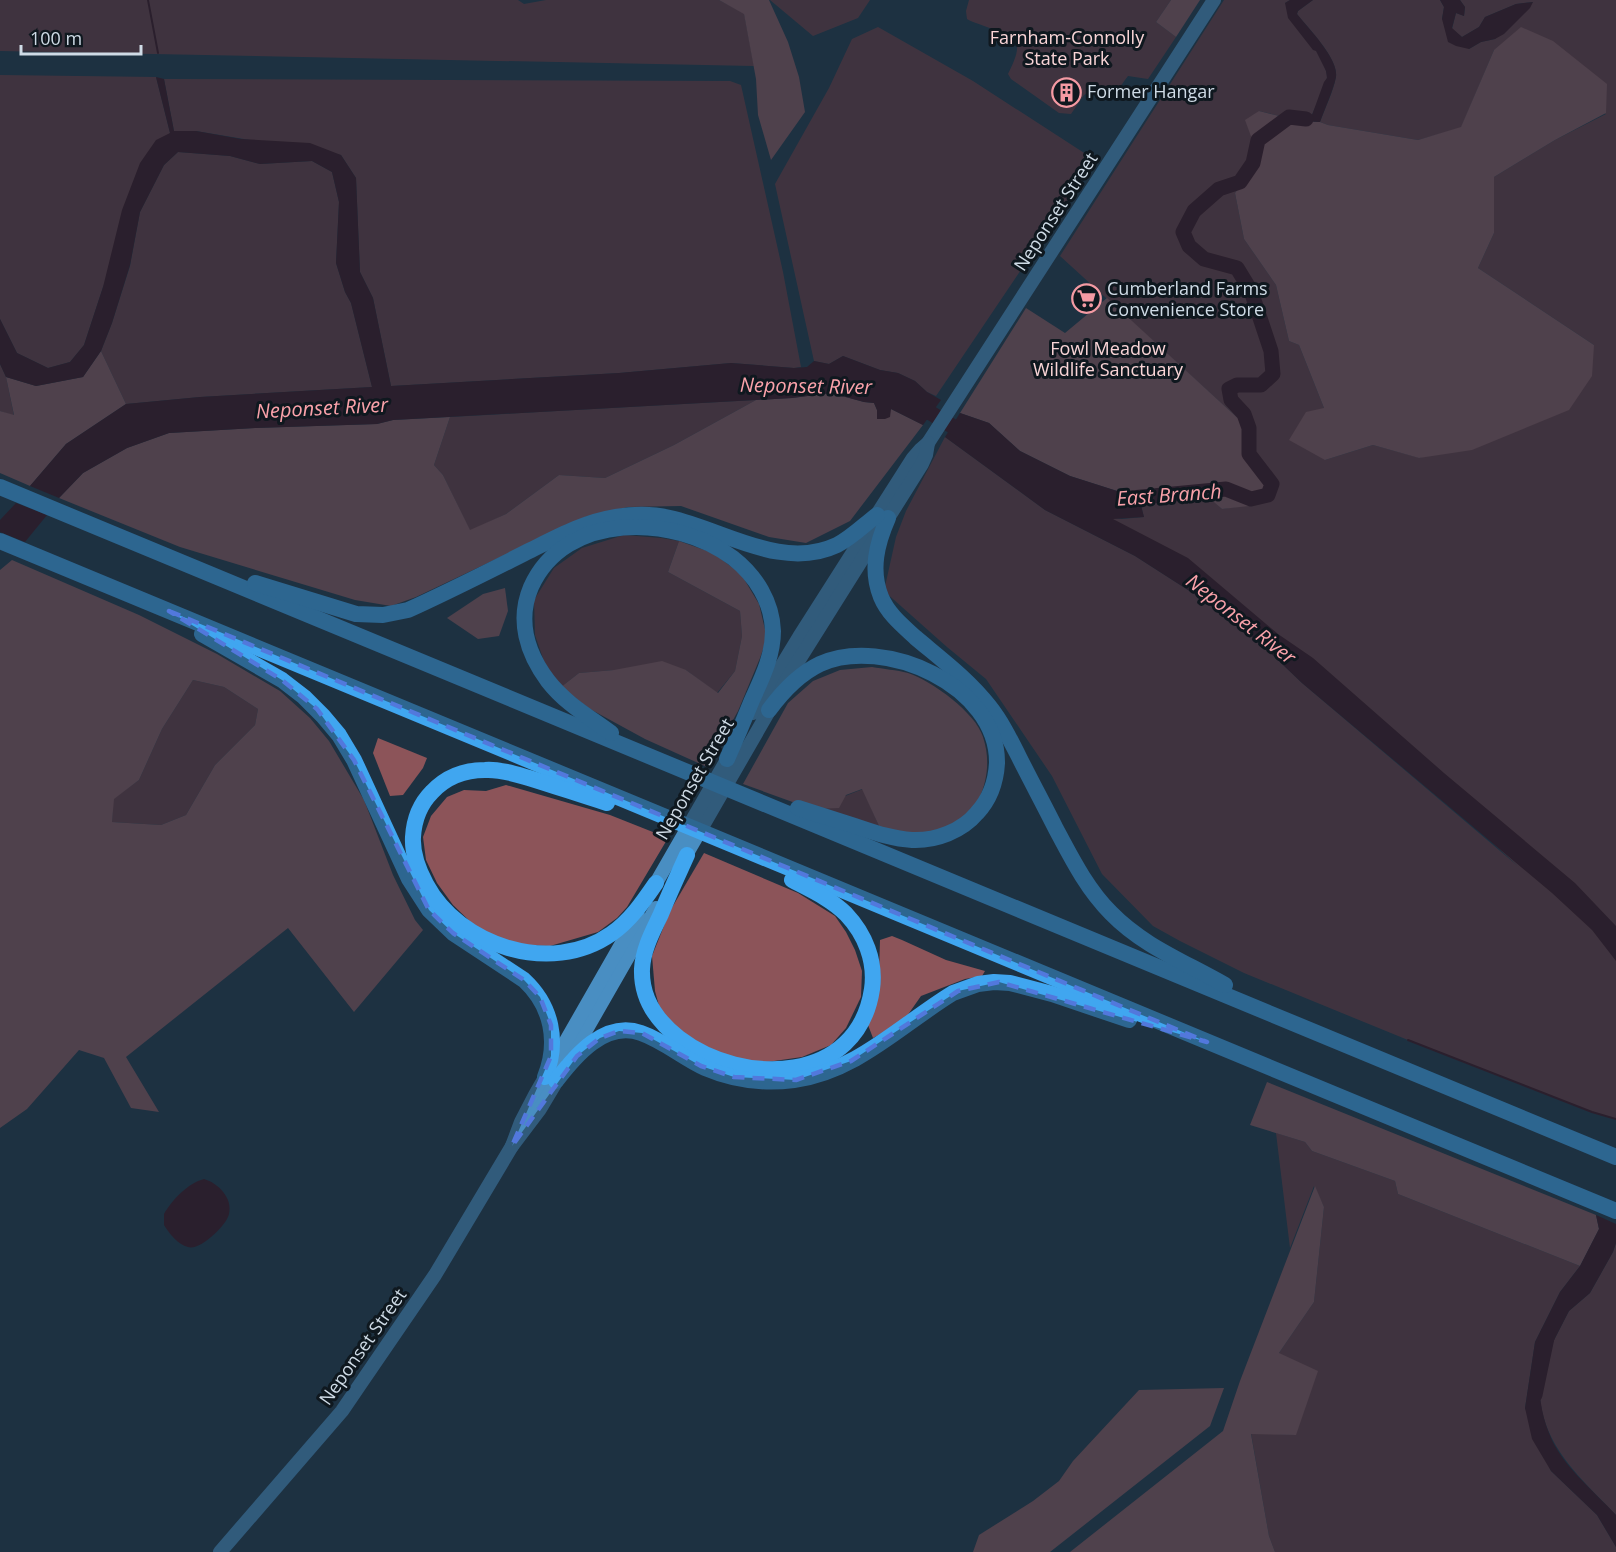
<svg xmlns="http://www.w3.org/2000/svg" width="1616" height="1552" font-family="'Open Sans',sans-serif">
<style>
.green{fill:#69373c}
.forest{fill:#8c5459;fill-rule:evenodd}
.water{fill:#3b0a14}
.lines{fill:none;stroke-linecap:round;stroke-linejoin:round}
.stream{stroke:#3b0a14;stroke-width:2}
.river{stroke:#3b0a14;stroke-width:15}
.major{stroke:#498ec2;stroke-width:14}
.highway{stroke:#40a6f0;stroke-width:16}
.marked{fill:none;stroke:#5278dc;stroke-width:4.5;stroke-dasharray:12 8;stroke-linejoin:round}
.labels{text-anchor:middle;stroke-width:6;stroke-linejoin:round;paint-order:stroke}
.park-label{font-size:18px;fill:#fad5d7;stroke:#0f181f}
.poi-label{font-size:18px;fill:#cfdbe6;stroke:#0f181f;text-anchor:start}
.street-label{font-size:18px;fill:#cfdbe6;stroke:#0f181f}
.water-label{font-size:20px;font-style:italic;fill:#faa2aa;stroke:#0f181f}
</style>
<rect width="100%" height="100%" fill="#1d3141"/>
<g class="green">
<path d="M 0,0 L 518,0 L 524,4 L 546,0 L 719,0 L 744,13 L 754,66 L 0,51 Z"/>
<path d="M 770,0 L 870,0 L 858,18 L 813,36 Z"/>
<path d="M 969,0 L 1171,0 L 1156,22 L 1176,37 L 1148,79 L 1128,76 C 1113,96 1116,97 1091,91 L 1084,95 L 1071,114 L 1059,113 L 1011,79 L 1008,74 C 1012,66 1018,54 1017,46 C 1016,34 977,25 967,19 L 966,11 Z"/>
<path d="M 1224,0 L 1290,0 L 1285,3 C 1294,17 1327,61 1327,76 C 1327,86 1316,105 1312,115 L 1286,115 L 1284,117 L 1259,111 L 1252,139 L 1251,172 L 1235,193 L 1244,239 L 1276,285 L 1289,341 L 1299,345 L 1324,408 L 1325,460 L 1373,445 L 1420,458 L 1594,345 L 1478,268 L 1494,233 L 1494,177 L 1555,140 L 1606,114 L 1494,50 L 1461,128 L 1418,140 L 1328,125 L 1320,122 C 1325,108 1333,92 1336,77 C 1339,59 1308,28 1297,14 L 1298,11 L 1313,0 L 1440,0 L 1444,7 L 1442,19 L 1469,49 L 1481,42 L 1495,39 L 1533,2 L 1516,4 L 1485,17 L 1479,27 L 1462,37 L 1452,29 L 1456,13 L 1464,16 L 1465,7 L 1460,0 L 1616,0 L 1616,1119 L 1592,1112 L 1408,1040 L 1244,973 L 1180,941 L 1153,926 L 1102,874 L 1052,776 L 986,679 L 947,647 L 884,591 L 896,537 L 906,511 L 945,437 L 1045,510 L 1135,556 L 1202,599 L 1260,643 L 1302,683 L 1519,867 L 1294,660 L 1096,516 L 1122,519 L 1144,517 L 1139,498 L 1202,491 L 1222,509 L 1249,505 L 1248,496 L 1257,495 L 1265,483 L 1245,444 L 1242,422 L 1060,256 Z"/>
<path d="M 878,27 L 973,81 L 1095,160 L 936,396 L 927,392 L 915,381 L 898,373 L 880,370 L 843,356 L 829,364 L 814,361 L 775,184 L 829,88 L 852,39 Z"/>
<path d="M 0,75 L 156,77 L 170,133 L 103,287 L 84,345 L 70,362 L 48,368 L 17,353 L 0,319 Z"/>
<path d="M 164,79 L 730,81 L 741,85 L 783,272 L 801,367 L 794,368 L 731,363 L 619,373 L 391,386 L 373,298 L 360,272 L 356,178 L 341,155 L 196,131 L 174,131 Z"/>
<path d="M 178,152 L 230,156 L 260,164 L 312,161 L 332,172 L 339,202 L 336,263 L 345,292 L 351,303 L 372,387 L 200,397 L 126,404 L 101,351 L 112,323 L 130,266 L 140,212 L 164,165 Z"/>
<path d="M 0,364 L 6,377 L 14,416 L 0,411 Z"/>
<path d="M 756,400 L 674,445 L 605,478 L 559,475 L 506,514 L 470,531 L 443,475 L 434,465 L 450,417 Z"/>
<path d="M 624,535 L 661,538 L 679,541 L 668,572 L 740,611 L 742,636 L 735,671 L 717,693 L 686,670 L 614,670 L 579,673 L 561,687 L 546,667 L 535,635 L 534,600 L 554,568 L 582,548 Z"/>
<path d="M 193,680 L 224,687 L 258,709 L 255,725 L 215,765 L 186,815 L 161,825 L 112,822 L 113,799 L 139,780 L 162,729 Z"/>
<path d="M 863,789 L 879,826 L 812,809 Z"/>
<path d="M 1276,1133 L 1305,1142 L 1312,1151 L 1395,1181 L 1398,1194 L 1580,1266 L 1560,1292 L 1535,1342 L 1525,1408 L 1551,1471 L 1597,1515 L 1616,1547 L 1616,1552 L 1275,1552 L 1269,1536 L 1251,1433 L 1296,1435 L 1279,1353 L 1314,1302 L 1324,1207 L 1314,1186 L 1290,1248 Z"/>
<path d="M 1616,1243 L 1616,1515 C 1588,1485 1554,1457 1543,1415 C 1538,1396 1539,1375 1539,1355 L 1551,1346 L 1569,1311 L 1590,1293 L 1613,1252 Z"/>
</g>
<g class="forest">
<path d="M 719,0 L 769,0 L 788,42 L 799,77 L 805,112 L 771,160 L 758,115 L 756,79 L 744,14 Z"/>
<path d="M 1171,0 L 1200,0 L 1176,37 L 1156,22 Z"/>
<path d="M 1521,27 L 1553,41 L 1607,84 L 1606,113 L 1555,140 L 1494,177 L 1494,233 L 1478,268 L 1594,345 L 1592,376 L 1569,410 L 1472,450 L 1419,458 L 1373,445 L 1325,460 L 1289,440 L 1306,412 L 1324,408 L 1299,345 L 1289,341 L 1276,285 L 1244,239 L 1235,193 L 1251,172 L 1252,139 L 1245,120 L 1259,111 L 1300,121 L 1320,122 L 1328,125 L 1418,140 L 1461,127 L 1494,50 Z"/>
<path d="M 1107,298 L 1242,422 C 1242,445 1255,463 1265,483 C 1262,492 1259,495 1248,496 L 1249,506 L 1222,509 L 1201,491 L 1139,498 L 1070,476 L 1020,451 L 989,423 L 960,413 L 1026,308 L 1065,333 Z"/>
<path d="M 101,351 L 126,404 L 66,444 L 30,486 L 0,473 L 0,411 L 14,415 L 6,377 L 36,386 L 83,377 Z"/>
<path d="M 831,393 L 864,402 L 874,403 L 877,410 L 878,419 L 891,409 L 923,425 L 850,521 L 806,543 L 769,537 L 681,506 L 628,507 L 585,517 L 416,597 L 391,606 L 355,600 L 180,547 L 59,498 L 83,473 L 127,448 L 169,433 L 255,428 L 377,424 L 393,420 L 450,417 L 434,465 L 443,475 L 470,530 L 506,514 L 559,475 L 605,478 L 674,445 L 756,400 L 792,398 Z"/>
<path d="M 679,541 L 713,553 L 741,574 L 759,604 L 767,638 L 760,658 L 738,711 L 707,767 L 645,739 L 590,709 L 561,687 L 579,673 L 614,670 L 662,661 L 686,670 L 718,693 L 735,671 L 742,636 L 740,611 L 668,572 Z"/>
<path d="M 12,560 L 139,615 L 217,654 L 280,691 L 310,718 L 329,741 L 364,800 L 393,875 L 415,920 L 423,930 L 354,1012 L 288,928 L 126,1057 L 159,1112 L 131,1108 L 104,1058 L 79,1050 L 27,1109 L 0,1128 L 0,570 ZM 193,680 L 224,687 L 258,709 L 255,725 L 215,765 L 186,815 L 161,825 L 112,822 L 114,799 L 139,780 L 162,729 Z"/>
<path d="M 505,588 L 508,611 L 499,636 L 478,639 L 447,618 L 483,594 Z"/>
<path d="M 872,667 C 883,669 897,670 908,673 C 932,681 976,713 983,737 C 990,758 988,779 979,799 C 977,803 975,808 972,811 C 956,829 929,836 905,835 C 897,834 887,829 879,826 L 862,789 L 846,795 L 839,808 L 812,809 L 743,784 L 788,703 L 813,681 L 840,670 Z"/>
<path d="M 378,738 L 427,758 L 423,768 L 403,795 L 390,796 L 373,753 Z"/>
<path d="M 506,785 L 610,815 L 668,838 L 627,907 L 617,918 L 598,932 L 550,946 L 516,945 L 480,931 L 453,905 L 437,883 L 426,860 L 423,837 L 431,816 L 447,797 L 464,790 L 486,791 Z"/>
<path d="M 704,853 L 798,893 L 835,916 L 846,932 L 855,950 L 862,971 L 861,997 L 846,1028 L 831,1045 L 802,1057 L 761,1063 L 722,1055 L 689,1038 L 661,1013 L 655,991 L 652,956 L 670,911 Z"/>
<path d="M 892,936 L 902,940 L 946,960 L 985,971 L 982,976 L 965,979 L 921,996 L 907,1016 L 899,1024 L 873,1038 L 868,1025 L 879,974 L 880,940 Z"/>
<path d="M 1267,1082 L 1596,1215 L 1599,1229 L 1580,1266 L 1398,1194 L 1395,1181 L 1312,1151 L 1305,1142 L 1250,1125 Z"/>
<path d="M 1315,1186 L 1324,1207 L 1314,1302 L 1279,1353 L 1318,1371 L 1296,1435 L 1251,1434 L 1269,1536 L 1275,1552 L 1070,1552 L 1223,1431 L 1240,1381 Z"/>
<path d="M 1224,1388 L 1210,1426 L 1050,1552 L 973,1552 L 979,1535 L 1033,1501 L 1059,1481 L 1073,1461 L 1139,1390 Z"/>
</g>
<g class="water">
<path d="M 1290,0 L 1313,0 L 1298,11 L 1297,14 C 1308,28 1339,59 1336,77 C 1333,91 1325,108 1320,122 L 1300,121 L 1284,117 L 1286,115 L 1312,115 L 1324,82 L 1327,78 L 1326,71 L 1316,51 L 1313,50 L 1288,18 L 1285,3 Z"/>
<path d="M 1440,0 L 1460,0 L 1465,7 L 1464,16 L 1456,13 L 1452,28 L 1462,37 L 1479,27 L 1485,17 L 1516,4 L 1533,2 L 1530,8 L 1504,34 L 1495,39 L 1481,42 L 1469,49 L 1456,46 L 1448,42 L 1442,19 L 1444,7 Z"/>
<path d="M 156,77 L 164,79 L 174,131 L 196,131 L 241,139 L 310,143 L 341,155 L 356,178 L 360,272 L 373,298 L 391,386 L 619,373 L 731,363 L 794,368 L 807,367 L 814,361 L 829,364 L 843,356 L 880,370 L 898,373 L 915,381 L 927,392 L 941,400 L 923,425 L 891,409 L 890,417 L 885,419 L 877,419 L 877,410 L 874,403 L 864,402 L 831,393 L 792,398 L 393,420 L 377,424 L 255,428 L 169,433 L 127,448 L 83,473 L 59,498 L 30,486 L 66,444 L 126,404 L 200,397 L 372,387 L 351,303 L 345,292 L 336,263 L 339,202 L 332,172 L 312,161 L 260,164 L 230,156 L 178,152 L 164,165 L 140,212 L 130,265 L 112,323 L 101,351 L 83,377 L 36,386 L 6,377 L 0,364 L 0,319 L 17,353 L 48,368 L 70,362 L 84,345 L 103,287 L 122,210 L 140,163 L 156,140 L 170,133 Z"/>
<path d="M 960,413 L 989,423 L 1020,451 L 1070,476 L 1139,498 L 1144,517 L 1113,519 L 1188,558 L 1278,634 L 1313,658 L 1444,773 L 1575,883 L 1616,926 L 1616,961 L 1592,930 L 1552,893 L 1302,683 L 1260,643 L 1202,599 L 1135,556 L 1045,510 L 945,437 Z"/>
<path d="M 16,503 L 47,515 L 25,542 L 0,532 L 0,520 Z"/>
<path d="M 204,1179 C 218,1183 233,1198 229,1214 C 227,1225 200,1251 188,1247 C 178,1245 169,1233 164,1225 L 164,1214 C 172,1200 188,1183 204,1179 Z"/>
<path d="M 1596,1215 L 1616,1224 L 1616,1243 L 1613,1252 L 1590,1293 L 1569,1311 L 1551,1346 L 1539,1355 C 1538,1382 1539,1408 1549,1433 C 1561,1465 1593,1490 1616,1515 L 1616,1547 L 1597,1515 L 1551,1471 L 1532,1439 L 1525,1408 L 1535,1342 L 1560,1292 L 1580,1266 L 1599,1229 Z"/>
</g>
<g class="lines">
<g class="stream">
<path d="M 148,0 L 158,53"/>
<path d="M 1408,1040 L 1592,1112 L 1616,1119"/>
</g>
<g class="river">
<path d="M 916,404 L 970,437"/>
<path d="M 1121,499 L 1226,489 L 1251,499 L 1268,495 L 1272,484 L 1249,454 L 1249,428 L 1244,414 L 1231,400 L 1229,389 L 1237,385 L 1261,385 L 1273,374 L 1271,351 L 1251,291 L 1237,268 L 1204,259 L 1189,246 L 1183,232 L 1194,211 L 1219,189 L 1240,182 L 1253,163 L 1258,140 L 1289,117 L 1306,119"/>
<path d="M 1535,1395 L 1548,1333"/>
</g>
<g class="major">
<path d="M 753,713 L 799,637 L 913,458 L 920,450 L 928,443 L 1214,0"/>
<path d="M 682,862 L 792,671 L 922,464 L 926,455 L 928,443"/>
<path d="M 652,890 L 732,751"/>
<path d="M 570,1058 L 656,908"/>
<path d="M 512,1146 L 521,1122 L 535,1095 L 638,915"/>
<path d="M 220,1552 L 342,1411 L 359,1386 L 435,1275 L 512,1146 L 540,1109 L 561,1074"/>
</g>
<g class="highway">
<path d="M 0,487 L 1616,1157"/>
<path d="M 888,518 C 877,543 870,570 881,597 C 888,614 903,626 916,638 C 941,659 969,680 989,706 C 1001,721 1010,739 1019,757 C 1031,781 1044,805 1056,829 C 1072,859 1087,889 1111,913 C 1143,946 1185,962 1225,985"/>
<path d="M 0,541 L 1616,1211"/>
<path d="M 255,583 L 356,614 L 383,615 L 408,610 C 450,591 491,570 531,550 C 559,536 585,522 616,517 C 634,514 653,514 670,518 C 724,530 782,571 837,545 C 851,538 864,525 877,515"/>
<path d="M 202,634 L 282,680 L 304,697 L 323,716 L 339,735 L 354,760 L 409,879 L 429,910 L 453,933 L 524,980 C 552,1006 559,1042 545,1077"/>
<path d="M 769,710 C 783,691 799,674 820,664 C 884,635 998,686 997,763 C 996,781 990,799 977,813 C 962,831 936,841 912,840 C 892,839 873,832 855,826 C 836,820 817,814 798,808"/>
<path d="M 611,733 C 588,716 565,703 548,681 C 527,653 517,620 531,587 C 565,511 675,514 733,558 C 756,576 772,602 773,631 C 773,656 762,678 752,700 C 744,720 736,739 727,759"/>
<path d="M 607,803 C 581,795 555,786 529,778 C 515,774 500,769 485,770 C 464,770 446,777 432,792 C 420,804 414,820 413,837 C 412,854 418,869 426,884 C 459,946 551,976 611,934 C 630,921 643,902 656,883"/>
<path d="M 687,855 C 678,875 669,894 661,914 C 653,931 643,949 642,969 C 641,998 657,1021 679,1038 C 743,1087 858,1084 872,989 C 876,961 865,934 846,914 C 831,899 811,890 792,880"/>
<path d="M 556,1081 C 575,1056 605,1020 641,1033 C 664,1041 683,1058 705,1068 C 733,1080 764,1084 794,1080 C 856,1072 902,1024 953,993 L 978,984 L 994,982 L 1010,983 L 1052,994 L 1129,1020"/>
</g>
</g>
<path d="M0 0H1616V1552H0ZM 169,611 L 1207,1042 L 999,982 L 958,991 L 851,1061 L 796,1080 L 734,1077 L 701,1066 L 642,1033 L 619,1031 L 600,1038 L 577,1056 L 512,1146 L 551,1056 L 551,1025 L 540,997 L 524,980 L 453,933 L 429,910 L 354,760 L 317,709 L 282,680 Z" fill="#1d3141" fill-opacity=".55" fill-rule="evenodd"/>
<path class="marked" d="M 169,611 L 1207,1042 L 999,982 L 958,991 L 851,1061 L 796,1080 L 734,1077 L 701,1066 L 642,1033 L 619,1031 L 600,1038 L 577,1056 L 512,1146 L 551,1056 L 551,1025 L 540,997 L 524,980 L 453,933 L 429,910 L 354,760 L 317,709 L 282,680 Z"/>
<defs>
<symbol id="building-ring" viewBox="-11 -11 22 22"><circle r="9.5" fill="#0f181f" stroke="#f49aa3" stroke-width="1.5"/><path d="M-4-6H4V6H1V3H-1V6H-4ZM-2.5-4.3h1.7v1.8h-1.7ZM.8-4.3h1.7v1.8H.8ZM-2.5-1h1.7V.8h-1.7ZM.8-1h1.7V.8H.8Z" fill="#f49aa3"/></symbol>
<symbol id="supermarket-ring" viewBox="-11 -11 22 22"><circle r="9.5" fill="#0f181f" stroke="#f49aa3" stroke-width="1.5"/><path d="M-6-5.5h2.5l.6 2H6L4.5 2H-2.5L-4.4-4H-6ZM-1.5 3.2a1.3 1.3 0 1 0 .1 0ZM3 3.2a1.3 1.3 0 1 0 .1 0Z" fill="#f49aa3"/></symbol>
</defs>
<g fill-rule="evenodd">
<use href="#building-ring" x="1050" y="76" width="33" height="33"/>
<use href="#supermarket-ring" x="1070" y="282" width="33" height="33"/>
</g>
<g class="labels">
<g class="park-label">
<text x="1067" y="44">Farnham-Connolly<tspan x="1067" dy="21">State Park</tspan></text>
<text x="1108" y="355">Fowl Meadow<tspan x="1108" dy="21">Wildlife Sanctuary</tspan></text>
</g>
<g class="poi-label">
<text x="1087" y="98">Former Hangar</text>
<text x="1107" y="295">Cumberland Farms<tspan x="1107" dy="21">Convenience Store</tspan></text>
</g>
<g class="street-label">
<text transform="translate(1056 212) rotate(-57)" y="6">Neponset Street</text>
<text transform="translate(695 779) rotate(-60)" y="6">Neponset Street</text>
<text transform="translate(363 1347) rotate(-55)" y="6">Neponset Street</text>
</g>
<g class="water-label">
<text transform="translate(806 386) rotate(1)" y="7">Neponset River</text>
<text transform="translate(322 408) rotate(-3)" y="7">Neponset River</text>
<text transform="translate(1169 495) rotate(-4)" y="7">East Branch</text>
<text transform="translate(1241 619) rotate(38)" y="7">Neponset River</text>
</g>
</g>
<path d="M21 45v9h120v-9" fill="none" stroke="#cfdbe6" stroke-width="3"/>
<text x="30" y="45" font-size="18" fill="#cfdbe6" stroke="#0f181f" stroke-width="4.5" paint-order="stroke">100 m</text>
</svg>
